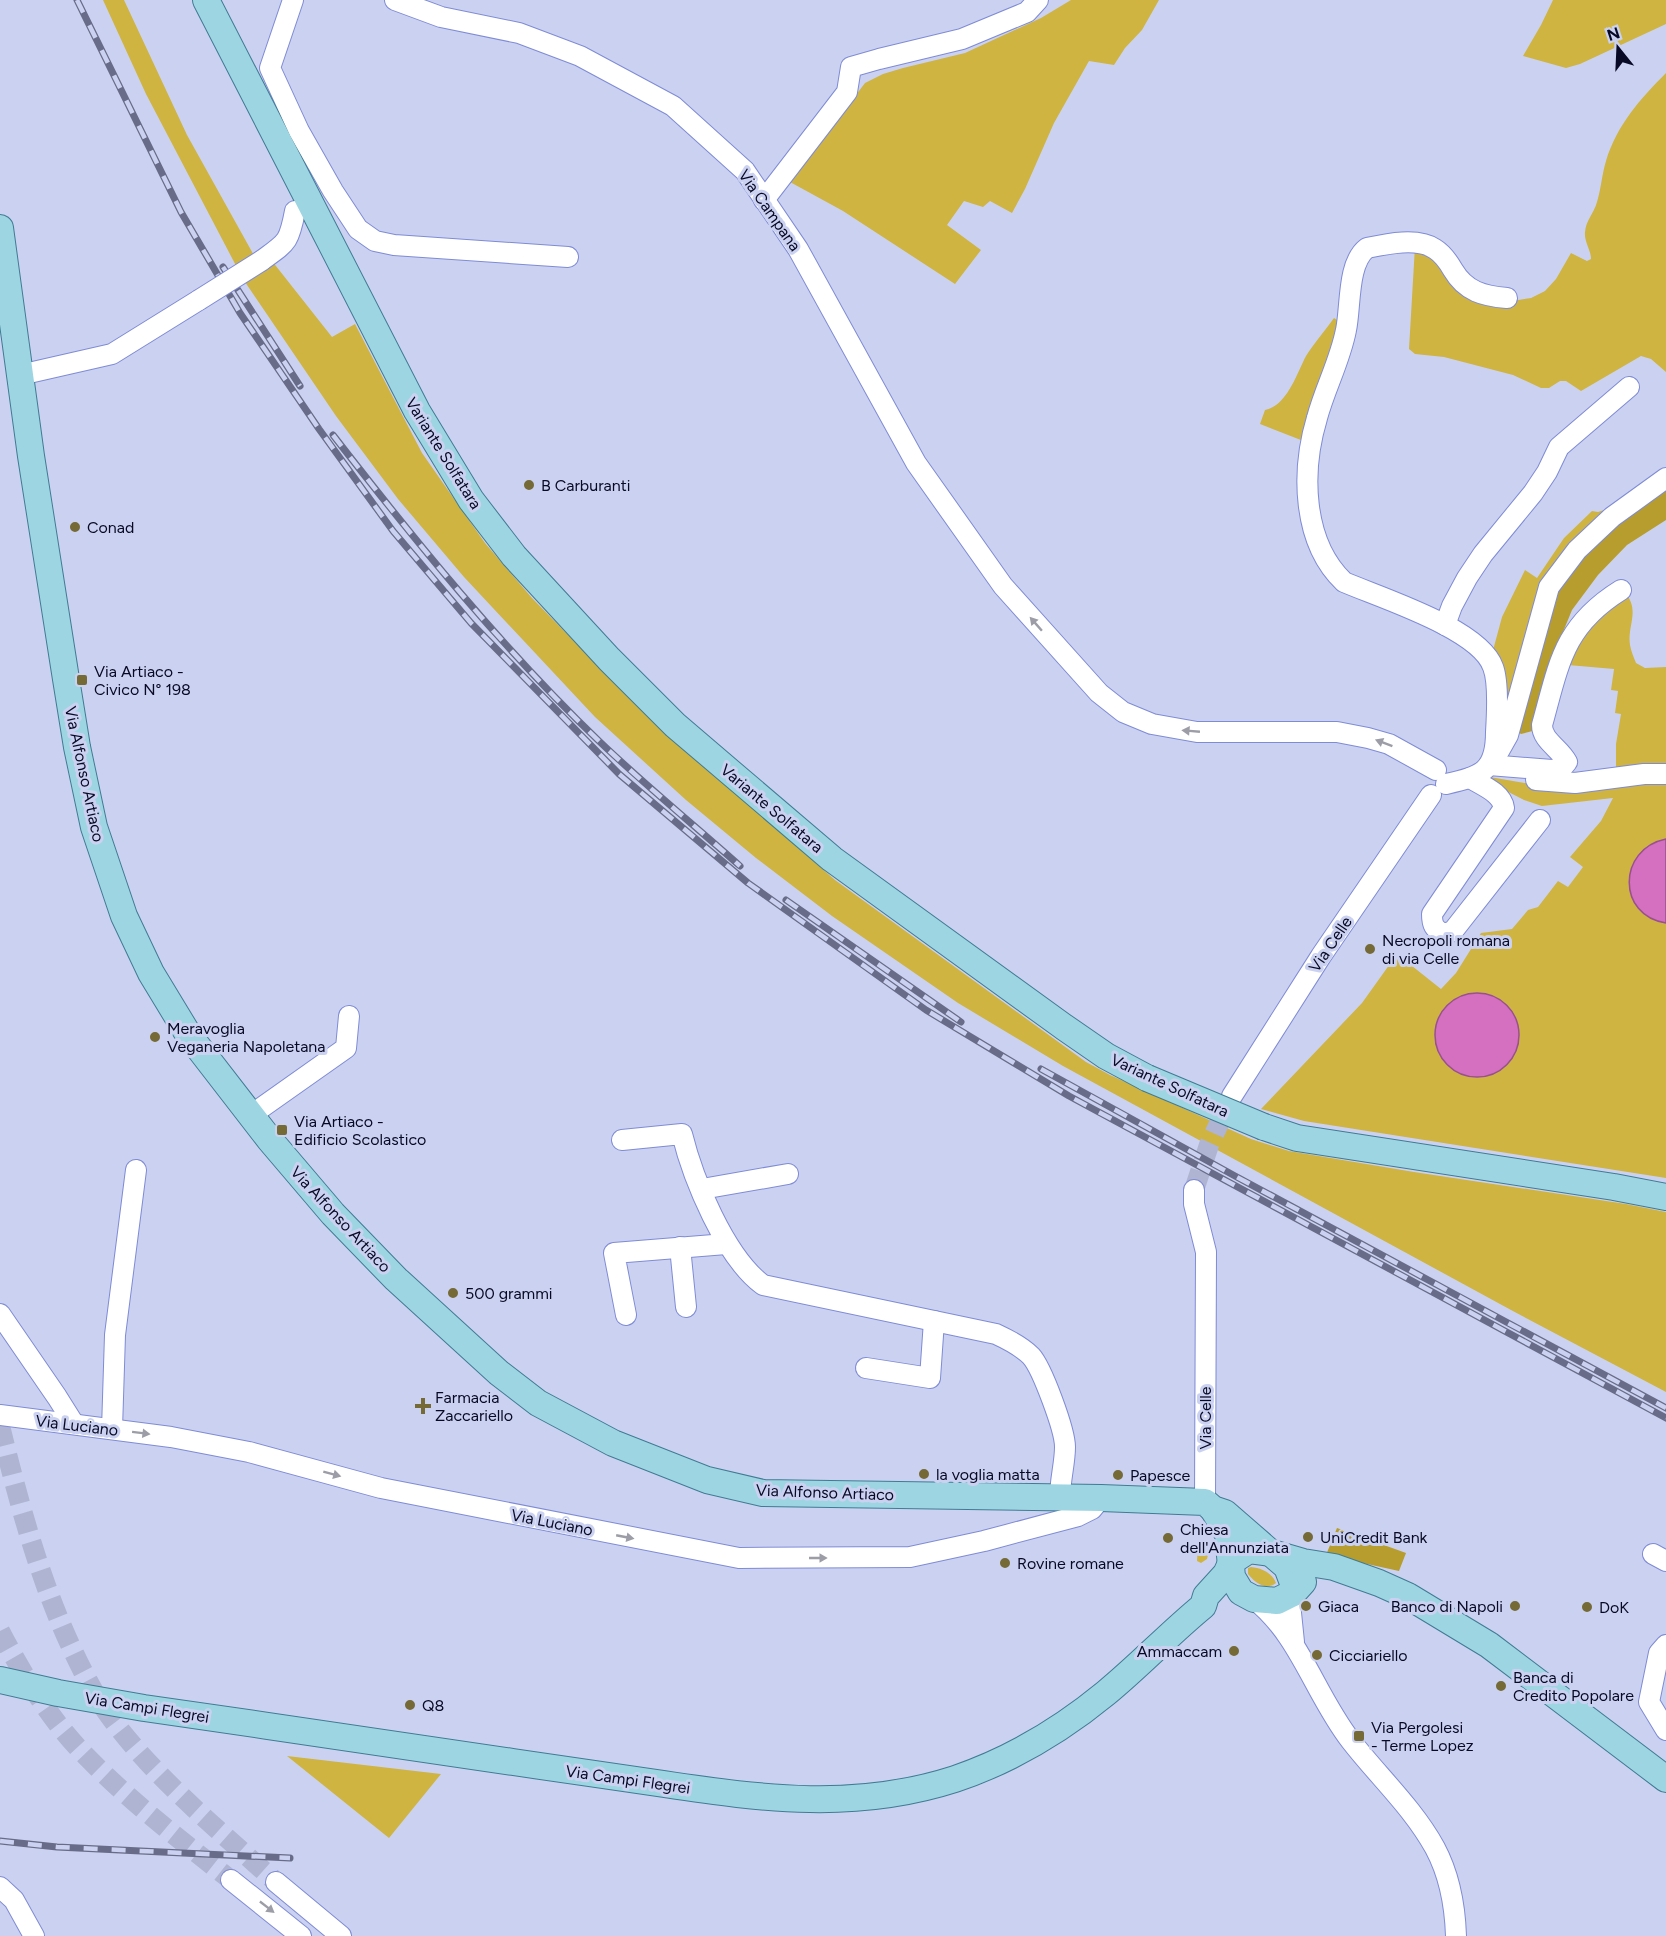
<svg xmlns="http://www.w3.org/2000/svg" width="1666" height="1936" font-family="Figtree,sans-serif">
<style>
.green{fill:#cfb441}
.forest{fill:#b79d2d}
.water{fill:#d56fbf;stroke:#985090;stroke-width:1.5}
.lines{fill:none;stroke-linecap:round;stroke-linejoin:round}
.minor-tunnel{stroke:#aeb4d2;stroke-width:20;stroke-dasharray:20 10;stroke-linecap:butt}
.minor-casing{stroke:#7f8bd5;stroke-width:22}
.major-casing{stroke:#407b93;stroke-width:28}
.minor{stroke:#fff;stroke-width:20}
.major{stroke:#9ed5e2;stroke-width:26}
.rail-casing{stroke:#686c89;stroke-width:7}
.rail{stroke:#cbd2f1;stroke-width:4.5;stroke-dasharray:14;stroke-linecap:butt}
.minor-bridge-casing{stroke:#7f8bd5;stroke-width:22;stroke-linecap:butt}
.major-bridge-casing{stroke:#407b93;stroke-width:28;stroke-linecap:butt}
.minor-bridge{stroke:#fff;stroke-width:20}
.major-bridge{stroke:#9ed5e2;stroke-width:26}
.oneway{fill:#9c9da7}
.poi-dot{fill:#756936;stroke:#cbd2f1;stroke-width:2}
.labels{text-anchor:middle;stroke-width:6;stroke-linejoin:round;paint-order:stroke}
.street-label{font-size:16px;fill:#080924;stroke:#cbd2f1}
.poi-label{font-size:16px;fill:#080924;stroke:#cbd2f1;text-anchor:start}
</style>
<rect width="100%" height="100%" fill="#cbd2f1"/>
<g class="green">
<path d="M 103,0 L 124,0 L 187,135 L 261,268 L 272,261 L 332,337 L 355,324 L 422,453 L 485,543 L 532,598 L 640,709 L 835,880 L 1086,1062 L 1110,1075 L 1251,1139 L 1289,1151 L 1414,1172 L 1626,1204 L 1666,1212 L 1666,1392 L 1511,1310 L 1063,1066 L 958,1003 L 832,916 L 756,858 L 686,800 L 595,717 L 464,577 L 398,499 L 336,416 L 243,279 L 146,94 Z"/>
<path d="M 1071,0 L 1159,0 L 1142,30 L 1125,48 L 1114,65 L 1089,61 L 1054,123 L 1025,189 L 1012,213 L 990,201 L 983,207 L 964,201 L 947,225 L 981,250 L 955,284 L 843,211 L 790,182 L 865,83 L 883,74 L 903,68 L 965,53 L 1041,18 Z"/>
<path d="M 1553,0 L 1666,0 L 1666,24 L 1580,64 L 1566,68 L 1523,56 L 1541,25 Z"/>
<path d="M 1666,73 L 1666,372 L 1651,359 L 1641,356 L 1581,391 L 1566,381 L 1560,381 L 1549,388 L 1541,388 L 1513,375 L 1444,357 L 1415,354 L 1409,349 L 1415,246 L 1424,247 L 1455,280 L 1512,301 L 1531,298 L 1545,291 L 1556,279 L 1571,253 L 1587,261 L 1591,259 C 1591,250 1584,242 1585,232 C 1586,220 1594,213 1597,202 C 1601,189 1602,174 1606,161 C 1617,125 1640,99 1666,73 Z"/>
<path d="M 1334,318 L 1340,322 L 1306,442 L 1260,424 L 1265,410 C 1287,406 1297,373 1306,356 C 1314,343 1325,331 1334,318 Z"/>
<path d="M 1616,506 L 1506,731 L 1492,654 L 1502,617 L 1525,570 L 1537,578 L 1564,538 L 1592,511 L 1598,512 Z"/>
<path d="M 1626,594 C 1640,611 1627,626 1630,645 C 1631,651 1634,658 1636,663 L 1645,668 L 1666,667 L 1666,766 L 1616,768 L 1616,744 L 1621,714 L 1615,713 L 1618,691 L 1611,690 L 1614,669 L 1568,665 L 1589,621 Z"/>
<path d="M 1484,776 L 1560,789 L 1666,778 L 1666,1178 L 1304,1121 L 1261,1109 L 1362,1003 L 1397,954 L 1441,989 L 1456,973 L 1481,933 L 1512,929 L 1528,910 L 1538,907 L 1558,881 L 1568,887 L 1583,867 L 1570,857 L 1601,821 L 1613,798 L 1542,806 L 1524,800 L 1485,780 Z"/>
<path d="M 1198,1543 L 1205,1545 L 1209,1551 L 1207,1559 L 1201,1563 L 1197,1561 Z"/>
<path d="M 1251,1567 C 1262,1568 1272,1573 1276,1583 C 1266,1591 1255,1583 1248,1574 L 1248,1568 Z"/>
<path d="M 287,1756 L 441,1774 L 389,1838 Z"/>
</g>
<g class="forest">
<path d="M 1666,489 L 1666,520 L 1627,545 L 1598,575 L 1572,610 L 1545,676 L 1536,730 L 1521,734 L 1517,731 L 1556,593 L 1577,564 L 1615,524 Z"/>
<path d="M 1337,1528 L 1406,1553 L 1399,1571 L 1326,1555 Z"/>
</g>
<g class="water">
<path d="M 1666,839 L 1666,923 C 1617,916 1617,849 1666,839 Z"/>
<circle cx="1477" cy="1035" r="42"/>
</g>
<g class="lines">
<g class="minor-tunnel">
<path d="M 1194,1190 L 1209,1145 L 1231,1098"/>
<path d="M 0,1426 C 19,1503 39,1579 73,1651 C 84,1674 96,1698 111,1718 C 157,1780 219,1830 276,1882"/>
<path d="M 0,1631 C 21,1672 50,1719 82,1752 C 127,1799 179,1839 231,1880"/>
</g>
<defs>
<g id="minor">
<path d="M 293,0 L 270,68 L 299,131 L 333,191 L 358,229 L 375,241 L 394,245 L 568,257"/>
<path d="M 395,0 L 441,17 L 519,33 L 580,56 L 673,106 L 745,171 L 798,249 L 916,463 L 1003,586 L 1099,693 L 1123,712 L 1152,724 L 1197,732 L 1337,732 L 1368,738 L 1389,744 L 1436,770"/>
<path d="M 764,200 L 847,92 L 851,67 L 879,59 L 962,39 L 1027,12 L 1038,0"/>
<path d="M 261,261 C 287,242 289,243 295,211"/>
<path d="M 20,375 L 112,354 L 199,300"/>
<path d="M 1445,625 L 1452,606 L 1467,578 L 1483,554 L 1533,493 L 1547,472 L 1559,447 L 1629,387"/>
<path d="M 1499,751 L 1508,735 L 1549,587 L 1577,550 L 1612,517 L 1666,478"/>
<path d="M 1489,765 L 1552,770 L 1562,768 L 1567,762 C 1560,748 1542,741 1542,725 C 1559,664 1563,626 1621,590"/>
<path d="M 1470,778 C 1483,786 1502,793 1504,808 L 1432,914 C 1432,925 1434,929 1444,934 L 1453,931 L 1540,820"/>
<path d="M 1536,780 L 1575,783 L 1644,774 L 1666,774"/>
<path d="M 1446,784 C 1481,776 1496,772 1496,732 C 1497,716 1499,682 1493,667 C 1480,629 1381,598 1344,582 C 1302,542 1301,471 1317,418 C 1325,388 1340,361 1346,330 C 1351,307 1347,263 1367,248 C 1386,244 1418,237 1435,249 C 1443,254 1449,263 1453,270 C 1466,292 1484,296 1507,298"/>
<path d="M 1232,1096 L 1321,956 L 1431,795"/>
<path d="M 251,1115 L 346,1048 L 349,1016"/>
<path d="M 622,1140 L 682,1134 C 693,1179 725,1257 763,1285 L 996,1334 C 1009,1340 1021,1346 1031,1356 C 1042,1368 1065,1430 1065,1447 C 1065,1463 1060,1480 1060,1497"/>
<path d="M 702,1189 L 788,1174"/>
<path d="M 1194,1190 L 1194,1204 L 1206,1252 L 1205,1502"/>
<path d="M 680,1247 L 686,1307"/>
<path d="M 0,1314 L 57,1397 L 74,1424"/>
<path d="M 626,1315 L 614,1253 L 726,1244"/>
<path d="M 866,1368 L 930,1378 L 934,1321"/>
<path d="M 0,1415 L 171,1437 L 249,1452 L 381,1488 L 739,1558 L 910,1557 L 984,1541 L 1078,1516 L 1092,1509 L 1101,1498"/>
<path d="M 112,1429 L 115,1335 L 136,1170"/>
<path d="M 1653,1554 L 1666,1561"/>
<path d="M 1293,1593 L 1290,1603 L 1294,1642"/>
<path d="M 1254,1599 C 1300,1635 1315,1695 1351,1741 C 1379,1777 1413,1808 1435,1848 C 1450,1876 1455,1905 1456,1936"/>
<path d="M 1666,1645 L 1659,1653 L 1649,1702 L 1666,1730"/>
<path d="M 231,1880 L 301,1936"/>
<path d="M 276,1882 L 341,1936"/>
<path d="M 0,1887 L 14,1900 L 34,1936"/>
</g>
<g id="major">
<path d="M 206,0 L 417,411 L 471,500 L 514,556 L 609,659 L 675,725 L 832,859 L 1064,1027 L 1106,1056 L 1147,1078"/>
<path d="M 0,228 L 31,456 L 66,679 L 77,747 L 94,827 L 124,916 L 151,973 L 188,1034 L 270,1140 L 333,1214 L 396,1279 L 499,1373 L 538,1403 L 613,1443 L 707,1480 L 763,1493 L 1101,1498 L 1205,1502 L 1213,1509 L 1225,1513 L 1287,1567 L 1293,1583 L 1293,1593"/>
<path d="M 1264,1127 L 1297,1138 L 1614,1187 L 1666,1197"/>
<path d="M 1213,1509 L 1228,1534 L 1232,1577 L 1241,1592 L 1254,1599 L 1277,1601 L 1293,1593 L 1303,1582"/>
<path d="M 0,1680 L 58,1693 L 144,1708 C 267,1726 390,1743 513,1762 C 563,1769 614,1777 664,1784 C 764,1799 856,1811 955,1779 C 1011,1760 1061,1730 1106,1693 C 1140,1665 1170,1633 1203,1606 L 1206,1596 L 1226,1574 L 1232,1561 L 1249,1550 L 1272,1553 L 1303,1562 L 1334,1567 L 1379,1583 L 1408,1596 L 1489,1645 L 1666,1779"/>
</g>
</defs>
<use href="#minor" class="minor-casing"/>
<use href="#major" class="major-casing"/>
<use href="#minor" class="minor"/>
<use href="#major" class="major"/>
<defs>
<g id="rail">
<path d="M 77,0 L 181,212 L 240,313 L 319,429 L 393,531 L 471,623 L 619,774 L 748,883 L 926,1010 L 1069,1096 L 1666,1418"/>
<path d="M 223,267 L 300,386"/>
<path d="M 333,435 C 416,542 502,648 600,742 C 645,785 694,825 740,866"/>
<path d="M 786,900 L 961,1022"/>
<path d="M 1041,1069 L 1235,1176 L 1666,1408"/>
<path d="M 0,1841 L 57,1847 L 290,1858"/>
</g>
</defs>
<use href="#rail" class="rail-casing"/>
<use href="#rail" class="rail"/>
<defs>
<path id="minor-bridge" d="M 199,300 L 261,261"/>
<path id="major-bridge" d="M 1147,1078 L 1264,1127"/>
</defs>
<use href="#minor-bridge" class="minor-bridge-casing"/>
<use href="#major-bridge" class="major-bridge-casing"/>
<use href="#minor-bridge" class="minor-bridge"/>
<use href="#major-bridge" class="major-bridge"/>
</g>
<defs><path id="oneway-solid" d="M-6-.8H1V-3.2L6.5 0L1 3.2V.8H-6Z" transform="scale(1.5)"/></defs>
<g class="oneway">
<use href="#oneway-solid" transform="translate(1036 624) rotate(-131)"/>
<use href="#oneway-solid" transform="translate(1191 731) rotate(-175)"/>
<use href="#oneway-solid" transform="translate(1384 743) rotate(-159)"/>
<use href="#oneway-solid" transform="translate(141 1433) rotate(7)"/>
<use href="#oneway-solid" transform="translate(332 1474) rotate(15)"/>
<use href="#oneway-solid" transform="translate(625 1537) rotate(11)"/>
<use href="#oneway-solid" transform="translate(818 1558)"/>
<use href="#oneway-solid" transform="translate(267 1907) rotate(38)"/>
</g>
<g class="poi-dot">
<circle cx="529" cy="485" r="6"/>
<circle cx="75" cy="527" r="6"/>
<rect x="76" y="674" width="12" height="12" rx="3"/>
<circle cx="1370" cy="949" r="6"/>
<circle cx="155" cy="1037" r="6"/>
<rect x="276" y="1124" width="12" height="12" rx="3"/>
<circle cx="453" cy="1293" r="6"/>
<path d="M420 1397h6v6h6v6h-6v6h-6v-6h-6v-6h6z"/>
<circle cx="924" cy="1474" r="6"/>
<circle cx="1118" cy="1475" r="6"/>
<circle cx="1308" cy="1537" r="6"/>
<circle cx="1168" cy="1538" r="6"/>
<circle cx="1005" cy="1563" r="6"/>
<circle cx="1306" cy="1606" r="6"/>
<circle cx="1515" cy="1606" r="6"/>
<circle cx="1587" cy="1607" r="6"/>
<circle cx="1234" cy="1651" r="6"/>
<circle cx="1317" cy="1655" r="6"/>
<circle cx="1501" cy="1686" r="6"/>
<circle cx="410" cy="1705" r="6"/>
<rect x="1353" y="1730" width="12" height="12" rx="3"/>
</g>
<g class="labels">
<g class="street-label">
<text transform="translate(770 210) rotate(55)" y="6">Via Campana</text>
<text transform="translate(444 453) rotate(58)" y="6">Variante Solfatara</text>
<text transform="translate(85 774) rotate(78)" y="6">Via Alfonso Artiaco</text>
<text transform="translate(772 808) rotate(40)" y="6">Variante Solfatara</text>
<text transform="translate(1330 944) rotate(-56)" y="6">Via Celle</text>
<text transform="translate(1170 1085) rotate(25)" y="6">Variante Solfatara</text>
<text transform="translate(341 1219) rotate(47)" y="6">Via Alfonso Artiaco</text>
<text transform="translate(1205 1418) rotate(-90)" y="6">Via Celle</text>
<text transform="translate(77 1425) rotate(7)" y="6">Via Luciano</text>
<text transform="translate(825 1492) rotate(2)" y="6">Via Alfonso Artiaco</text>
<text transform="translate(552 1522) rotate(11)" y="6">Via Luciano</text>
<text transform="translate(147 1707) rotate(9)" y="6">Via Campi Flegrei</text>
<text transform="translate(628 1779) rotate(8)" y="6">Via Campi Flegrei</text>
</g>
<g class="poi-label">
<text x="541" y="491">B Carburanti</text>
<text x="87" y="533">Conad</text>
<text x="94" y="677">Via Artiaco -<tspan x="94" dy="18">Civico N° 198</tspan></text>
<text x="1382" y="946">Necropoli romana<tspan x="1382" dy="18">di via Celle</tspan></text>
<text x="167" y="1034">Meravoglia<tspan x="167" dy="18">Veganeria Napoletana</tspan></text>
<text x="294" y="1127">Via Artiaco -<tspan x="294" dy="18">Edificio Scolastico</tspan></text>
<text x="465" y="1299">500 grammi</text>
<text x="435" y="1403">Farmacia<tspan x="435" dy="18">Zaccariello</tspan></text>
<text x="936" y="1480">la voglia matta</text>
<text x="1130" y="1481">Papesce</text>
<text x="1180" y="1535">Chiesa<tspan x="1180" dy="18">dell'Annunziata</tspan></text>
<text x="1320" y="1543">UniCredit Bank</text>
<text x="1017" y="1569">Rovine romane</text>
<text x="1318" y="1612">Giaca</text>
<text x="1503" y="1612" text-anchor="end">Banco di Napoli</text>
<text x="1599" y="1613">DoK</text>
<text x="1222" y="1657" text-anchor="end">Ammaccam</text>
<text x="1329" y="1661">Cicciariello</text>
<text x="1513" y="1683">Banca di<tspan x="1513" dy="18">Credito Popolare</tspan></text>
<text x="422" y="1711">Q8</text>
<text x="1371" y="1733">Via Pergolesi<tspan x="1371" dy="18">- Terme Lopez</tspan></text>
</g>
</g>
<g transform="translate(1618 48) rotate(342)" stroke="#cbd2f1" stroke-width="4.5" paint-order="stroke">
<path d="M0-4.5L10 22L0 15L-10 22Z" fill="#080924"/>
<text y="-9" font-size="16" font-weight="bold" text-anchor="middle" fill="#080924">N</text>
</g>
</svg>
